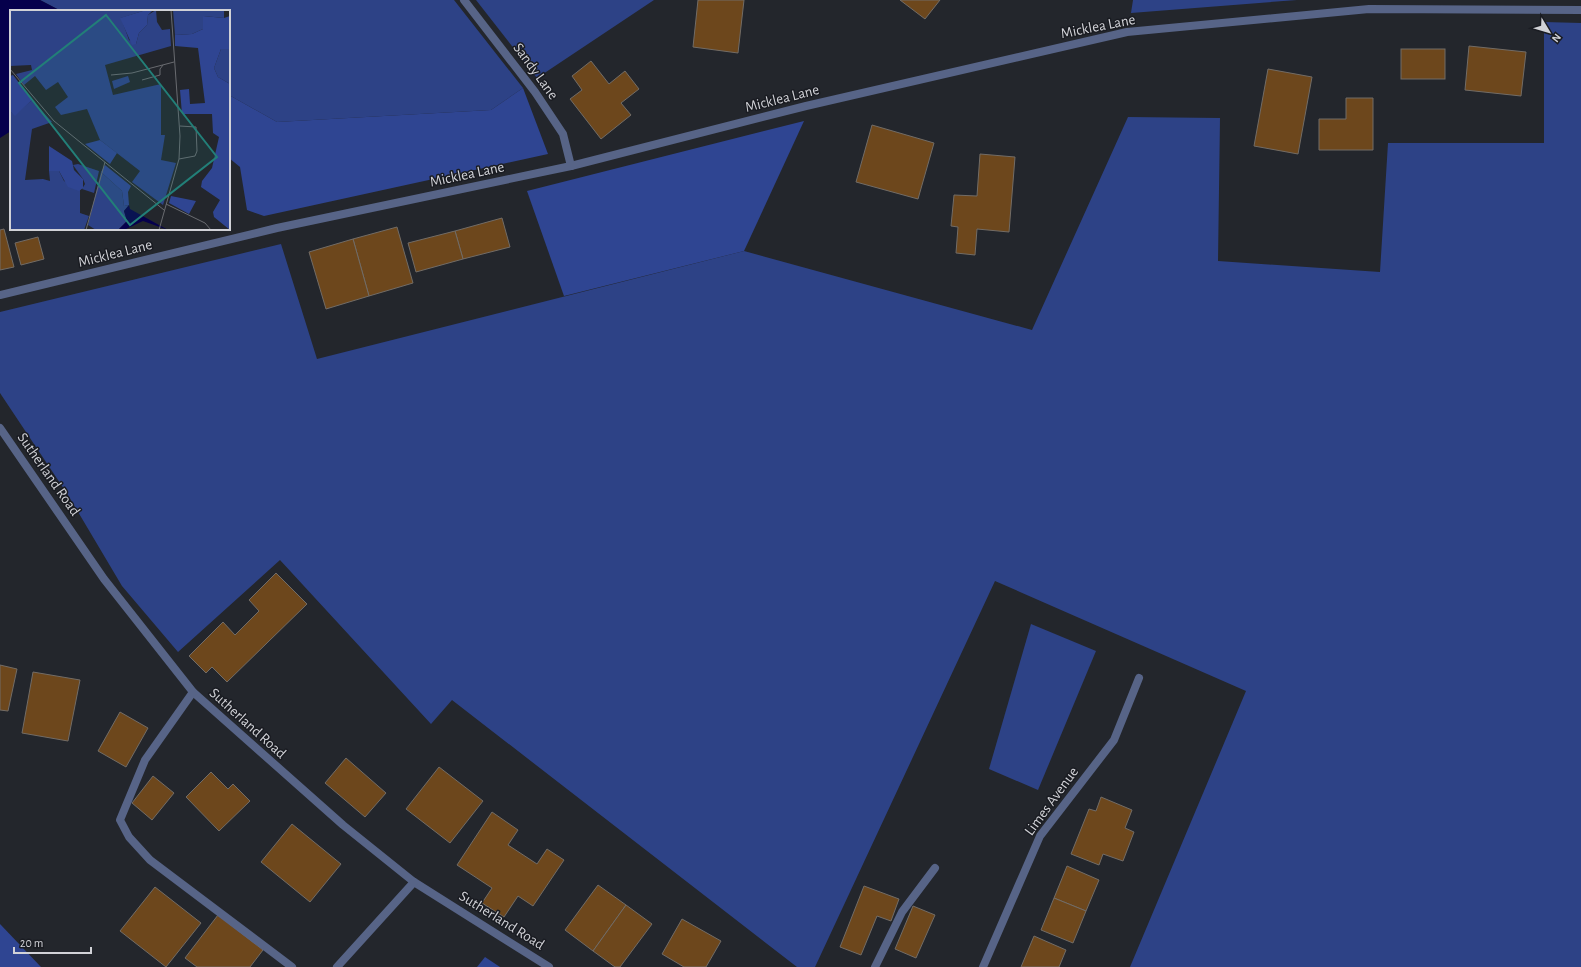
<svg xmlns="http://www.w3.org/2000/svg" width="1581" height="967" font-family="'Alegreya Sans',sans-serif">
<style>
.green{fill:#2d4286}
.forest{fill:#2f4592}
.water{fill:#05004c}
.building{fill:#6d471c;stroke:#726c66}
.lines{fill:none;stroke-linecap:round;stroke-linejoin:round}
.service{stroke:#576487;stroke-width:8}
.minor{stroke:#576487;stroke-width:8}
.labels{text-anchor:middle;stroke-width:3;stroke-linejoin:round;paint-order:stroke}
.street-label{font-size:15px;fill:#d1d2d7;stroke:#1a1c22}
.inset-road{fill:none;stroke:#696b70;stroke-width:1}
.view{fill:#227f78;fill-opacity:0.15;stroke:#227f78;stroke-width:2}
.inset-edge{fill:none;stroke:#d1d2d7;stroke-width:2}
</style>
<rect width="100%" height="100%" fill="#23262c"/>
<g class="green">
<path d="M 40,0 L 454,0 L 523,88 L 491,110 L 277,122 L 229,95 L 229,11 L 61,11 Z"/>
<path d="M 476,0 L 654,0 L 537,78 Z"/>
<path d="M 1133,0 L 1297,0 L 1131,13 Z"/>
<path d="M 1544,22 L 1581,23 L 1581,967 L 1130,967 L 1246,691 L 995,581 L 815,967 L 797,967 L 452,700 L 431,724 L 280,560 L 178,652 L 122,586 L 68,495 L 0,393 L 0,312 L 281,244 L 317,359 L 744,251 L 1032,330 L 1128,117 L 1220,118 L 1218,261 L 1380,272 L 1388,143 L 1544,143 Z"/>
<path d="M 1031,624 L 1096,651 L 1038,790 L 989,769 Z"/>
</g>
<g class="forest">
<path d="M 523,88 L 548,154 L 264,216 L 247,210 L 240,167 L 229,158 L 229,95 L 277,122 L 491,110 Z"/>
<path d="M 804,121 L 744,251 L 564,296 L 527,191 Z"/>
<path d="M 0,924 L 41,967 L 0,967 Z"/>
<path d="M 485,957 L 500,967 L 477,967 Z"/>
</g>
<path class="water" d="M 0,0 L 40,0 L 61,11 L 11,11 L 11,131 L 0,138 Z"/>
<g class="building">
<path d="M 698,0 L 744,0 L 738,53 L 693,47 Z"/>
<path d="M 900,0 L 940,0 L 925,19 Z"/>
<path d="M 1469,46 L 1526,52 L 1521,96 L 1465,90 Z"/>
<rect x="1401" y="49" width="44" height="30"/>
<path d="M 591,61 L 609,84 L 625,71 L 639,89 L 621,103 L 631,115 L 601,139 L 570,99 L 582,90 L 572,76 Z"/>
<path d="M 1268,69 L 1312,77 L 1298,154 L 1254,146 Z"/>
<path d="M 1346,98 L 1373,98 L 1373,150 L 1319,150 L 1319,119 L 1346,119 Z"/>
<path d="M 872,125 L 934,143 L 918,199 L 856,182 Z"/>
<path d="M 980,154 L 1015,157 L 1009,232 L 977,229 L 975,255 L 956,253 L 958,227 L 951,226 L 954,195 L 977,196 Z"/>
<path d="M 502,218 L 510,247 L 463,259 L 455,231 Z"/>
<path d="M 397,227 L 413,283 L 369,296 L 353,239 Z"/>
<path d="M 4,229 L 14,267 L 0,270 L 0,230 Z"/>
<path d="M 455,231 L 463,259 L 416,272 L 408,243 Z"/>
<path d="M 38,237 L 44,259 L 21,265 L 15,243 Z"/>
<path d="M 353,239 L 369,296 L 326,309 L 309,252 Z"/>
<path d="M 276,573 L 307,604 L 227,682 L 212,667 L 206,673 L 189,656 L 223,622 L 235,635 L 259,611 L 249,600 Z"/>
<path d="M 0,665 L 17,669 L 8,711 L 0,710 Z"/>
<path d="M 33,672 L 80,680 L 68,741 L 22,733 Z"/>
<path d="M 120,712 L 148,728 L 126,767 L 98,751 Z"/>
<path d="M 346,758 L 386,793 L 365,817 L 325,783 Z"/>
<path d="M 439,767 L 483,801 L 450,843 L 406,809 Z"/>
<path d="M 211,772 L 228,789 L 233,784 L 250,801 L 219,831 L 186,797 Z"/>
<path d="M 153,776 L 174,793 L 152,820 L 132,803 Z"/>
<path d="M 1101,797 L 1132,810 L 1125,828 L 1134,832 L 1123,861 L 1103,854 L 1099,865 L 1071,854 L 1089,809 L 1096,811 Z"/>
<path d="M 492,812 L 518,830 L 508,845 L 537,864 L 547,849 L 564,860 L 533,906 L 518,896 L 504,917 L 482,903 L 492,888 L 457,865 Z"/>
<path d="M 292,824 L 341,864 L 310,902 L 261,862 Z"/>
<path d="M 1067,866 L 1099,880 L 1086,911 L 1054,898 Z"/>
<path d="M 598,885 L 626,905 L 593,951 L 565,930 Z"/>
<path d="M 864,886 L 899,899 L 891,921 L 877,916 L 861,955 L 840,947 Z"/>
<path d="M 155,887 L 201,923 L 166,967 L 120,931 Z"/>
<path d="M 1054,898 L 1086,911 L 1073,943 L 1041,930 Z"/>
<path d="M 626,905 L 652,924 L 620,967 L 615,967 L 593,951 Z"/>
<path d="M 913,906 L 935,915 L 916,958 L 895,949 Z"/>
<path d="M 218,915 L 263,950 L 250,967 L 197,967 L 185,958 Z"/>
<path d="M 682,919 L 721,941 L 706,967 L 684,967 L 662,954 Z"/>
<path d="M 1034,936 L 1066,950 L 1059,967 L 1021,967 Z"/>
</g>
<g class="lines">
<g class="service">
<path d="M 875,967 L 902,912 L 935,868"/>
<path d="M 983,967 L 1040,836 L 1114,740 L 1139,678"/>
</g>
<g class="minor">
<path d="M 464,0 L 535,92 L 563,134 L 571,166"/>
<path d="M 0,295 L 277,228 L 571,166 L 806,106 L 1127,32 L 1369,9 L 1581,10"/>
<path d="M 0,428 L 104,579 L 193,692 L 343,825 L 414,882 L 549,967"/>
<path d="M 193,692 L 145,760 L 120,820 L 129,837 L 150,860 L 292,967"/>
<path d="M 337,967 L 414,882"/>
</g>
</g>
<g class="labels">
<g class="street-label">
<text transform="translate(1098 26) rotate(-11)" y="5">Micklea Lane</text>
<text transform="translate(536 71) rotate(54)" y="5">Sandy Lane</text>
<text transform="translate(782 98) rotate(-14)" y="5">Micklea Lane</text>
<text transform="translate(467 174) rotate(-12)" y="5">Micklea Lane</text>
<text transform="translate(115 253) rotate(-14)" y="5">Micklea Lane</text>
<text transform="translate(49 474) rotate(55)" y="5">Sutherland Road</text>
<text transform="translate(248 723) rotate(42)" y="5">Sutherland Road</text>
<text transform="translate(1051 801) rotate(-54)" y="5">Limes Avenue</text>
<text transform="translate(502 920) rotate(32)" y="5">Sutherland Road</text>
</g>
</g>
<g transform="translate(10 10)">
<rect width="220" height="220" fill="#23262c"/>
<path d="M 0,0 L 136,0 L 111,8 L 119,30 L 126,34 L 129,23 L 137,15 L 138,5 L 146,0 L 147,12 L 152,20 L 160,19 L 161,36 L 95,55 L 103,85 L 151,74 L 151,125 L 155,125 L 151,150 L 166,153 L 153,195 L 122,172 L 130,161 L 90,130 L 77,99 L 51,105 L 45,97 L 58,87 L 48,72 L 36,80 L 25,66 L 14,75 L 6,64 L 22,60 L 21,55 L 0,56 ZM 163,0 L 214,0 L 214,8 L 193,6 L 193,19 L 182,24 L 165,25 ZM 211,39 L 220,39 L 220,74 L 208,67 L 204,58 ZM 118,66 L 120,72 L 104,79 L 102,71 ZM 22,90 L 42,112 L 22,119 L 15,170 L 33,169 L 40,171 L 39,161 L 49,161 L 54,171 L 70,180 L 70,203 L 79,206 L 74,220 L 0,220 L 0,101 L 5,105 ZM 68,154 L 89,161 L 84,183 L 72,179 L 75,174 L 73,169 L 63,155 ZM 91,162 L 112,181 L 114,196 L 119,195 L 114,201 L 117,211 L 108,220 L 86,220 L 78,215 Z" fill="#2d4286"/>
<path d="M 136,0 L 143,0 L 138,5 L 137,15 L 129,23 L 126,34 L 122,35 L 110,8 ZM 193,6 L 214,8 L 220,6 L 220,39 L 211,39 L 204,58 L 208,67 L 220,74 L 220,220 L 204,207 L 203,202 L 210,190 L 191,177 L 192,171 L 202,158 L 209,127 L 203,123 L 202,104 L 172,104 L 170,80 L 179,79 L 180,94 L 195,93 L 188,38 L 165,36 L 165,25 L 182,24 L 193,19 ZM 3,65 L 22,90 L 5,106 L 0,101 L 0,66 ZM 90,130 L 107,143 L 100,154 L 75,134 ZM 39,136 L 62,151 L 64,160 L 73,169 L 73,178 L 69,181 L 58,177 L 49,161 L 39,161 ZM 95,155 L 121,176 L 118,182 L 119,195 L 114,196 L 112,181 L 91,162 ZM 161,186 L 186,191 L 179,204 L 159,193 Z" fill="#2f4592"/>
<path d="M 119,195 L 120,199 L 158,220 L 133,211 L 114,220 L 108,220 L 117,211 L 114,201 Z" fill="#05004c"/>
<path class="inset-road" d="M 0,59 L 44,111 L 154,200M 101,65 L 122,63 L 164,52M 132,70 L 150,65 L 150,59 L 153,55M 169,149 L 185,146 L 187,141 L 186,117 L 170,116M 156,194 L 195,213 L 201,220M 76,220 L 95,152M 149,220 L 169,149 L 170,126 L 161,0"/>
<path class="view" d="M 96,5 L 207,147 L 120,215 L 9,73 Z"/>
<rect width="220" height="220" class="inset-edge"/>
</g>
<g transform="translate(1549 32) rotate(128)" stroke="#1a1c22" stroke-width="3" paint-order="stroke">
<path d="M0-3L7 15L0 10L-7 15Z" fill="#d1d2d7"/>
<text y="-6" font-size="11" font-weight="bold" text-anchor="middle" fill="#d1d2d7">N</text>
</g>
<path d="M14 947v6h77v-6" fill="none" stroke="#d1d2d7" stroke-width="2"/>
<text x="20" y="947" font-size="12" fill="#d1d2d7" stroke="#1a1c22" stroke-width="3" paint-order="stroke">20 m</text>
</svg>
